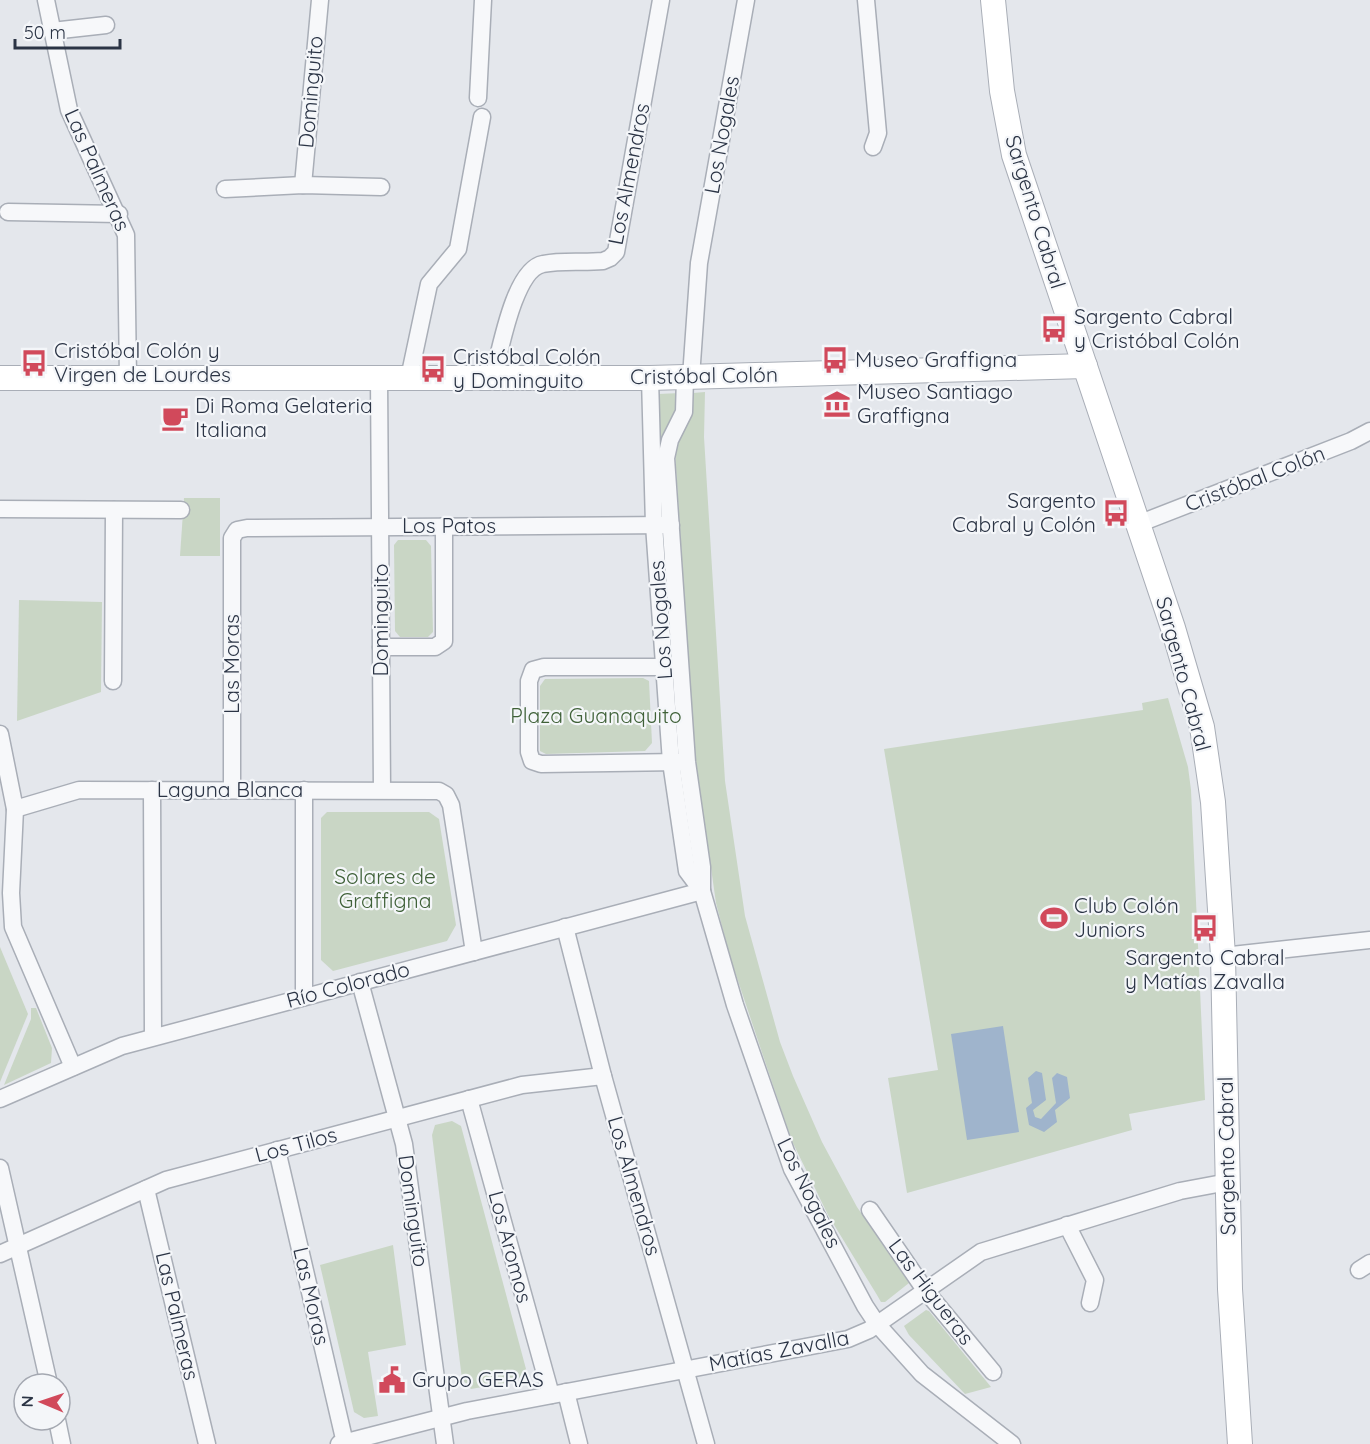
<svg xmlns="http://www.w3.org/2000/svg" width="1370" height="1444" font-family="Quicksand,sans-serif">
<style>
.green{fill:#c9d6c5}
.water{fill:#9fb4cc}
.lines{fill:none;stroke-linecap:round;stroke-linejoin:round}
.street-casing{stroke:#a9aeb7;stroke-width:19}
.secondary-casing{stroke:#a9aeb7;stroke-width:26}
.street{stroke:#f7f8fa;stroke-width:16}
.secondary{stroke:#fff;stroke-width:24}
.labels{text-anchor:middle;stroke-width:4.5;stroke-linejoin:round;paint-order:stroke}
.street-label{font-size:21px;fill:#2b3445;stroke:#f4f6f9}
.poi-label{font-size:21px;fill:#2b3445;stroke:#f4f6f9;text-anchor:start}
.park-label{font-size:21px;fill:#3f6138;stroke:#f4f6f9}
</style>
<rect width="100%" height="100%" fill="#e4e7ec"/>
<g class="green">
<path d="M 705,392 L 704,437 L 725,781 L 745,916 L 780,1042 L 793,1076 L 822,1142 L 857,1207 L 909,1283 L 885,1302 L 881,1302 L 877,1295 L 828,1215 L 791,1139 L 730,957 L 716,903 L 694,749 L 675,452 L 691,414 L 693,393 Z"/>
<path d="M 680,393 L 662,513 L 658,394 Z"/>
<path d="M 184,498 L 220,498 L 220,556 L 180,556 Z"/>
<path d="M 398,540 L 426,540 L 431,546 L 433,632 L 428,637 L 400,637 L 395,631 L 394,545 Z"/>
<path d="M 19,600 L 102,602 L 101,692 L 17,721 Z"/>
<path d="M 643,678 L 649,681 L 652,743 L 645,751 L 546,754 L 540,751 L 540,686 L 545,679 Z"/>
<path d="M 1168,698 L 1188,767 L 1191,790 L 1205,1100 L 1129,1114 L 1132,1130 L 907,1193 L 888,1078 L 938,1070 L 884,749 L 1143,710 L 1142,703 Z"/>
<path d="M 327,812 L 429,812 L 439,819 L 456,925 L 447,941 L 333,971 L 321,960 L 321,818 Z"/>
<path d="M 0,947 L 28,1014 L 0,1082 Z"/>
<path d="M 31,1008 L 36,1008 L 52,1048 L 51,1063 L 4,1085 L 31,1019 Z"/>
<path d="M 452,1121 L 461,1126 L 526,1369 L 517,1381 L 471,1389 L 462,1379 L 432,1135 L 435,1125 Z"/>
<path d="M 393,1245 L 406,1345 L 368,1352 L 378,1416 L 364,1418 L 354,1412 L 320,1265 Z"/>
<path d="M 926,1310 L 929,1311 L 991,1387 L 965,1394 L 909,1335 L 904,1326 Z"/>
</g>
<g class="water">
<path d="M 1003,1026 L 1019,1132 L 967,1140 L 951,1034 Z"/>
<path d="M 1036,1071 L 1042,1073 L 1046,1100 L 1033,1110 L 1035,1117 L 1041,1119 L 1056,1103 L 1052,1078 L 1057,1073 L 1067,1077 L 1070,1098 L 1055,1110 L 1057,1122 L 1044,1132 L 1029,1125 L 1026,1108 L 1032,1103 L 1028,1078 Z"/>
</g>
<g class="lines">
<defs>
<g id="street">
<path d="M 46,0 L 69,110 L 126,235 L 128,378"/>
<path d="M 866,0 L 878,133 L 873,147"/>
<path d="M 52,31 L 106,25"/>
<path d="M 478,98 L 483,0"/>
<path d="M 303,185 L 320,0"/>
<path d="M 225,189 L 303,185 L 381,187"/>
<path d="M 8,212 L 119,214"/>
<path d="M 685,377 L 684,412 L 670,440 L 666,458 L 687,762 L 702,867 L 702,891 L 735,1005 L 792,1169 L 865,1306 L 877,1324 L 922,1374 L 1012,1444"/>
<path d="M 691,377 L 699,263 L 746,0"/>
<path d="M 379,378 L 382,790"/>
<path d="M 409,378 L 429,284 L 458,249 L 482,117"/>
<path d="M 493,378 C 500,352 514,269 543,264 C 562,260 583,263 603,261 L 610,258 L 616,252 L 661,0"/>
<path d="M 650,378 L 654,525 L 671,762 L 687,871 L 702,891"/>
<path d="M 0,509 L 181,510"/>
<path d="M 1138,524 L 1351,441 L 1370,431"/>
<path d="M 381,647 L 435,647 L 444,641 L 444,526"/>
<path d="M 673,667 L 544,667 L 533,670 L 529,681 L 529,752 L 532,761 L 541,764 L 680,762"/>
<path d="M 113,681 L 114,510"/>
<path d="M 0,734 L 15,809 L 11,893 L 13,927 L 73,1067"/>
<path d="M 152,790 L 153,1037"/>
<path d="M 232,790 L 232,538 L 237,530 L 247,528 L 671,525"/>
<path d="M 304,790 L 304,997"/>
<path d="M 15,809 L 79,790 L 439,791 L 446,795 L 451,805 L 474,952"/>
<path d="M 565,927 L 603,1076 L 706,1444"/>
<path d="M 1223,956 L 1370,940"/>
<path d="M 360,982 L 404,1144 L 445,1444"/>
<path d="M 0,1099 L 122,1046 L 702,891"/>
<path d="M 469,1099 L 551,1395"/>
<path d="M 277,1150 L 345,1443"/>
<path d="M 0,1168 L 49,1384"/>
<path d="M 146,1189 L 207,1444"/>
<path d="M 870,1210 L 925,1290 L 993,1372"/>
<path d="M 1067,1225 L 1095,1280 L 1090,1303"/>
<path d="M 0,1254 L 166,1180 L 522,1085 L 603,1076"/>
<path d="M 1359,1270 L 1370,1263"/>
<path d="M 566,1392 L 579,1444"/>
<path d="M 57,1420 L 62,1444"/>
<path d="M 339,1444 L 467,1411 L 848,1339 L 869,1330 L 981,1252 L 1180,1191 L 1228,1182"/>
</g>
<g id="secondary">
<path d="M 993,0 L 1002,91 L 1014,155 L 1173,628 L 1202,727 L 1213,802 L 1223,956 L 1230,1289 L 1240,1444"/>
<path d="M 0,378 L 650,378 L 1085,366"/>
</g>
</defs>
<use href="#street" class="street-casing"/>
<use href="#secondary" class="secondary-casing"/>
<use href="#street" class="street"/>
<use href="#secondary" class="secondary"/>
</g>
<defs>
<symbol id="bus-bare" viewBox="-9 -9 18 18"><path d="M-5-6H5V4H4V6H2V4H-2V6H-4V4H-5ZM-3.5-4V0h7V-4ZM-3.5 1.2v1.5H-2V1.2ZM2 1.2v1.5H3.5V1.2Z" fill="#d1495b" stroke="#f4f6f9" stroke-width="2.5" paint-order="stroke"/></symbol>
<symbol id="museum-bare" viewBox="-9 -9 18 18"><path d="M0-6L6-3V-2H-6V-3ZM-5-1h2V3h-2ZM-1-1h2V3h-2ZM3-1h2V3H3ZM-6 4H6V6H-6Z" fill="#d1495b" stroke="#f4f6f9" stroke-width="2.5" paint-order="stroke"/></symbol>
<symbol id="cafe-bare" viewBox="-9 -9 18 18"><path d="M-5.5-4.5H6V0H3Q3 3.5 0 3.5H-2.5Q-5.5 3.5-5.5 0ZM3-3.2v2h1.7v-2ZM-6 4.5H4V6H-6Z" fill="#d1495b" stroke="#f4f6f9" stroke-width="2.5" paint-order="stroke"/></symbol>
<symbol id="stadium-bare" viewBox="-9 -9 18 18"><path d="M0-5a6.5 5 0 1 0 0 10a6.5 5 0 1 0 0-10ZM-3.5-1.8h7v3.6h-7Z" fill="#d1495b" stroke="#f4f6f9" stroke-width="2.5" paint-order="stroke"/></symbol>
<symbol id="civic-bare" viewBox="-9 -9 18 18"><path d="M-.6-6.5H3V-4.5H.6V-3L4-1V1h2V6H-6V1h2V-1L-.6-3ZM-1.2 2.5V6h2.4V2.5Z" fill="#d1495b" stroke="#f4f6f9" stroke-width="2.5" paint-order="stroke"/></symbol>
</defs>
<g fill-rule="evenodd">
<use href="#bus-bare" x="1035" y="310" width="38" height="38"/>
<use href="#bus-bare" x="816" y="341" width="38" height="38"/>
<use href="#bus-bare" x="15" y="344" width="38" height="38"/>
<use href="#bus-bare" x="414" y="350" width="38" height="38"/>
<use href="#museum-bare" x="818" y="385" width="38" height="38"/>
<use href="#cafe-bare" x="156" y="399" width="38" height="38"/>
<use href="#bus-bare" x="1097" y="494" width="38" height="38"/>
<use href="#stadium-bare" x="1035" y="899" width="38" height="38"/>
<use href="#bus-bare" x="1186" y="909" width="38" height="38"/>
<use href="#civic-bare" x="373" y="1361" width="38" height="38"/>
</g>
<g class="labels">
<g class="street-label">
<text transform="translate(311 92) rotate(-85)" y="7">Dominguito</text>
<text transform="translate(722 135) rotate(-80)" y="7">Los Nogales</text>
<text transform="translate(97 170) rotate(66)" y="7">Las Palmeras</text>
<text transform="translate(629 174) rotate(-79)" y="7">Los Almendros</text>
<text transform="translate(1035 212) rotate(73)" y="7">Sargento Cabral</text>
<text transform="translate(704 376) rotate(-1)" y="7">Cristóbal Colón</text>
<text transform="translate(1255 479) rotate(-21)" y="7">Cristóbal Colón</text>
<text x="449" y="533">Los Patos</text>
<text transform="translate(381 620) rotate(-90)" y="7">Dominguito</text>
<text transform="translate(661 620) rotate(-94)" y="7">Los Nogales</text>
<text transform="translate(232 664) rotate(-90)" y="7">Las Moras</text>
<text transform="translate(1183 674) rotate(75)" y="7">Sargento Cabral</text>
<text x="230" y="797">Laguna Blanca</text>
<text transform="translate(348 985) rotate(-15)" y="7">Río Colorado</text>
<text transform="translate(296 1145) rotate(-15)" y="7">Los Tilos</text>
<text transform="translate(1227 1156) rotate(-91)" y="7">Sargento Cabral</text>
<text transform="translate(634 1186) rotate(74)" y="7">Los Almendros</text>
<text transform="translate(809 1193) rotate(64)" y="7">Los Nogales</text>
<text transform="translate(413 1211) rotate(82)" y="7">Dominguito</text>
<text transform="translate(510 1247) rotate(75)" y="7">Los Aromos</text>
<text transform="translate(931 1292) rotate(53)" y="7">Las Higueras</text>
<text transform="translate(311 1296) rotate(77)" y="7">Las Moras</text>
<text transform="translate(177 1316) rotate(77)" y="7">Las Palmeras</text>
<text transform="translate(779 1351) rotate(-11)" y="7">Matías Zavalla</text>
</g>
<g class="poi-label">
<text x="1074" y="324">Sargento Cabral<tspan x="1074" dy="24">y Cristóbal Colón</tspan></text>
<text x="54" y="358">Cristóbal Colón y<tspan x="54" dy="24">Virgen de Lourdes</tspan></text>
<text x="453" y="364">Cristóbal Colón<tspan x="453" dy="24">y Dominguito</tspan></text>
<text x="855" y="367">Museo Graffigna</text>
<text x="857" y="399">Museo Santiago<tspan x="857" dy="24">Graffigna</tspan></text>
<text x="195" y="413">Di Roma Gelateria<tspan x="195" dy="24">Italiana</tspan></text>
<text x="1096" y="508" text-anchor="end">Sargento<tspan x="1096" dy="24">Cabral y Colón</tspan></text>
<text x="1074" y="913">Club Colón<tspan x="1074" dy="24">Juniors</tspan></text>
<text x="1205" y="965" text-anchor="middle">Sargento Cabral<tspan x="1205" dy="24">y Matías Zavalla</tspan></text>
<text x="412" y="1387">Grupo GERAS</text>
</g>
<g class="park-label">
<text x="596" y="723">Plaza Guanaquito</text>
<text x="385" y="884">Solares de<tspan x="385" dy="24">Graffigna</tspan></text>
</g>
</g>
<g transform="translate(42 1402) rotate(272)"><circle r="28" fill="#f4f6f9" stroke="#a4a8b1" stroke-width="1.5"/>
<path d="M0-4.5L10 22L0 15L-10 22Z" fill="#d1495b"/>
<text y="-9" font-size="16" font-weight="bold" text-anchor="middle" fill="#2b3445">N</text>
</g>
<path d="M15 39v9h105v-9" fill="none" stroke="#2b3445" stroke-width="3"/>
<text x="24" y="39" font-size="18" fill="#2b3445" stroke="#f4f6f9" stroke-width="4.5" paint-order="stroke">50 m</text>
</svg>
